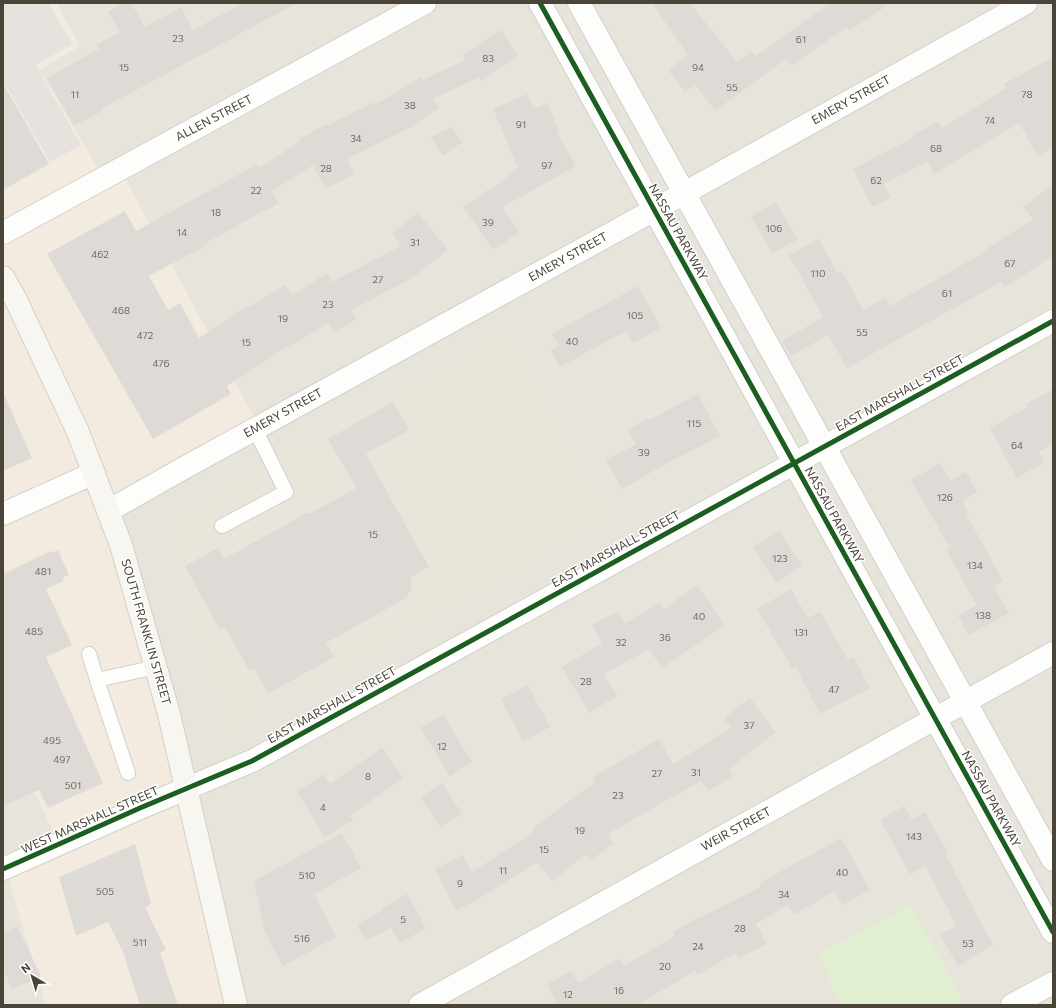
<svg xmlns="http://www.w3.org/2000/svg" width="1056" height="1008" font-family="Commissioner,sans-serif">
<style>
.residential{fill:#e7e4dc}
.commercial{fill:#f3ebdf}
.education{fill:#eae5da}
.green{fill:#e1eecf}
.parking{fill:#e6e3df}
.building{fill:#dedbd6}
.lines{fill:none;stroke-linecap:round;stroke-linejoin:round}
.service-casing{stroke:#d2d0cb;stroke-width:16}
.minor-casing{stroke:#d2d0cb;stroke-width:24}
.secondary-casing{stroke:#d3cfc5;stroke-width:24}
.service{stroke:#fdfdfc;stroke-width:14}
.minor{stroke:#fdfdfc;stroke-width:22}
.secondary{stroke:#f7f6f1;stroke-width:22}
.cycleway-casing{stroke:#fff;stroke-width:8}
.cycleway{stroke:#1b5e20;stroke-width:5}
.labels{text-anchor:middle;stroke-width:3;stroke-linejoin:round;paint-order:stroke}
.number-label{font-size:10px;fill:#706a61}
.street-label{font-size:12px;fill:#4b4439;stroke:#fff}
</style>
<rect width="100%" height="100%" fill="#f4f2ee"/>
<rect class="residential" x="3" y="3" width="1050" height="1002"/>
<path class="commercial" d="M 3,3 L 56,3 L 80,46 L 40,70 L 102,175 L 118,165 L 258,425 L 111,500 L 234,1005 L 46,1005 L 7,874 L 60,846 L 3,726 Z"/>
<path class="education" d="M 509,323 L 619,520 L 221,743 L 188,614 L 156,522 Z"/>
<path class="green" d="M 911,904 L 960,996 L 955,1005 L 841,1005 L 818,954 Z"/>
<path class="parking" d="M 3,3 L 49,3 L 72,44 L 36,65 L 81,145 L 50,162 L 3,80 Z"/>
<g class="building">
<path d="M 123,3 L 131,3 L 145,27 L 181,7 L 193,30 L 244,3 L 297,3 L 101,109 L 102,111 L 74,126 L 47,78 L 99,49 L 97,45 L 120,32 L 108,12 Z"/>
<path d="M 652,3 L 690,3 L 737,62 L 752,51 L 756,56 L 830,3 L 891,3 L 849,31 L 847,27 L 791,66 L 786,59 L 715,111 L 695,84 L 685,92 L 668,70 L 688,55 Z"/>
<path d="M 501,30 L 518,56 L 480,81 L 479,77 L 433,99 L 439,108 L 411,127 L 347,159 L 354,174 L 326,189 L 313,165 L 272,191 L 279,203 L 239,224 L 239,225 L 206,243 L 207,245 L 149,276 L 168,310 L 180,303 L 199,338 L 246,307 L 247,308 L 285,285 L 292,296 L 327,273 L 332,282 L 401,246 L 392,233 L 418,213 L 448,250 L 412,278 L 351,310 L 356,319 L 335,333 L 328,323 L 287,348 L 286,347 L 227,386 L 231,394 L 153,439 L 47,254 L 125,211 L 136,231 L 258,164 L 260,168 L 300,141 L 299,139 L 327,124 L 328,125 L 374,102 L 375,105 L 421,77 L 423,80 L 465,60 L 462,55 Z"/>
<path d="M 1053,57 L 1053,147 L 1038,156 L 1019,123 L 934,174 L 927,162 L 884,184 L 891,198 L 872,207 L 853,169 L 914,137 L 913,135 L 938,122 L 942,128 L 1006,88 L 1004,84 Z"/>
<path d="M 3,83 L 49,164 L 3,190 Z"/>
<path d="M 527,94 L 534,109 L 547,103 L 559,131 L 557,132 L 576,166 L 502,207 L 519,232 L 494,250 L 463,207 L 489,189 L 490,190 L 518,168 L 493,109 Z"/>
<path d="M 452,127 L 462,142 L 443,156 L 430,137 Z"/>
<path d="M 1053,184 L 1053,256 L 1005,287 L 1001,282 L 847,368 L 828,335 L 791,356 L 782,341 L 823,317 L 789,255 L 819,239 L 838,274 L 842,271 L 863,310 L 885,297 L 890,306 L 983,253 L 982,252 L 1033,219 L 1023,207 Z"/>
<path d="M 776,202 L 798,239 L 772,254 L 751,216 Z"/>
<path d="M 638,286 L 661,328 L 633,343 L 626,331 L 560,367 L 551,351 L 559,345 L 552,334 Z"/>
<path d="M 1053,389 L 1053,444 L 1039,452 L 1045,462 L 1017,478 L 990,428 L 1027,407 L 1025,405 Z"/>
<path d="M 3,392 L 32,458 L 3,471 Z"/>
<path d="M 698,394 L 720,436 L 671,461 L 622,489 L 606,460 L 636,444 L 628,430 L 648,418 L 649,420 Z"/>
<path d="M 393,402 L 409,430 L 366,454 L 429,567 L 411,577 L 412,589 L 406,598 L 326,643 L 334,657 L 268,694 L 254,668 L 249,670 L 225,627 L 220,630 L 185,566 L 218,548 L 224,559 L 308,512 L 309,514 L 356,488 L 328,439 Z"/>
<path d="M 940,463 L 950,481 L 966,472 L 977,492 L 962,501 L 968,512 L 966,514 L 1003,581 L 994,586 L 1009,613 L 969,635 L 958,616 L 977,605 L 946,550 L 950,548 L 911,480 Z"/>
<path d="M 779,531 L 802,566 L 776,583 L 753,547 Z"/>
<path d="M 58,550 L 69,575 L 62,578 L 64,581 L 46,589 L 72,645 L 46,657 L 103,783 L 48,808 L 39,790 L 3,806 L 3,574 L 51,551 L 52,553 Z"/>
<path d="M 697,585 L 725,625 L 662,668 L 649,649 L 604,674 L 617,696 L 589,713 L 562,667 L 602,643 L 592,625 L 618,611 L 625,624 L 660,602 L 664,609 Z"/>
<path d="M 791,589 L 808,618 L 820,612 L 848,660 L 854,657 L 870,688 L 820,714 L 796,668 L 793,670 L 757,609 Z"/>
<path d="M 528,685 L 550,727 L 523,741 L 501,699 Z"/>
<path d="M 750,698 L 776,732 L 729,769 L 733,776 L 708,791 L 701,781 L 660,804 L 608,834 L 614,843 L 590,861 L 586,854 L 552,881 L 537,862 L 480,898 L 456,911 L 435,869 L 463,855 L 472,872 L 534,832 L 532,829 L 595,782 L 593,777 L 659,739 L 673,764 L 731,728 L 724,718 Z"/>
<path d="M 443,715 L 472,762 L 450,776 L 420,728 Z"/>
<path d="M 382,748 L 403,778 L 350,816 L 353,820 L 325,837 L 297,792 L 324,774 L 330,784 Z"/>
<path d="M 442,783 L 462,814 L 440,827 L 421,797 Z"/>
<path d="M 904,806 L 912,820 L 925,812 L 948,853 L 945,854 L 974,910 L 993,945 L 958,966 L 940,935 L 957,926 L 925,866 L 910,874 L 880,820 Z"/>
<path d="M 342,833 L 361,868 L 314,894 L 336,937 L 283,966 L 265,932 L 254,881 Z"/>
<path d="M 841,838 L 870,890 L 842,905 L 835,891 L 794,915 L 788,905 L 756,924 L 767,944 L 738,958 L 736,953 L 697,975 L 695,971 L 637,1005 L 558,1005 L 547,984 L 571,971 L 578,983 L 620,958 L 624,966 L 675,936 L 673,932 L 700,917 L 701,917 L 761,887 L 760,883 Z"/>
<path d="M 135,844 L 151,904 L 145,907 L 166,950 L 160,953 L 178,1005 L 140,1005 L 125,959 L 126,958 L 108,922 L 76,936 L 59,877 Z"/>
<path d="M 407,894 L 426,928 L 400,943 L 391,928 L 366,941 L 357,924 L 382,911 L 381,909 Z"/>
<path d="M 17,926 L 41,976 L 12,989 L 3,969 L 3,933 Z"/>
</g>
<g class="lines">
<defs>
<g id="service">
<path d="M 222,526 L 286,492 L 255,429"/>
<path d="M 89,654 L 97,680 L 128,773"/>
<path d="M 97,680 L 156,667"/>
</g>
<g id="minor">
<path d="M 540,3 L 1053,932"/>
<path d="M 579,3 L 1053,860"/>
<path d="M 3,233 L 425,3"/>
<path d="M 108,511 L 182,469 L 654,210 L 1026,3"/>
<path d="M 3,514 L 94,473"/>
<path d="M 3,869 L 140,808 L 252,761 L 1053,321"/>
<path d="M 420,1005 L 1053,653"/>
<path d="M 1012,1005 L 1053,983"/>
</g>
<path id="secondary" d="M 3,277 L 15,298 L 78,432 L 121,545 L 169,714 L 236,1005"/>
</defs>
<use href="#service" class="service-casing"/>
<use href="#minor" class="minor-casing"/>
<use href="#secondary" class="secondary-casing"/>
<use href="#service" class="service"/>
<use href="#minor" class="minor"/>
<use href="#secondary" class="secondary"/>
<defs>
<g id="cycleway">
<path d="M 540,3 L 1053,932"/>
<path d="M 3,869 L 140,808 L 252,761 L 1053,321"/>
</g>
</defs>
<use href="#cycleway" class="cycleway-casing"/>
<use href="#cycleway" class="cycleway"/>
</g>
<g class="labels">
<g class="number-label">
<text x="178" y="42">23</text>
<text x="801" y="43">61</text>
<text x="488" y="62">83</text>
<text x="124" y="71">15</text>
<text x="698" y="71">94</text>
<text x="732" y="91">55</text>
<text x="75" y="98">11</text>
<text x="1027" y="98">78</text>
<text x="410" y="109">38</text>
<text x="990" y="124">74</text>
<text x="521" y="128">91</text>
<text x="356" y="142">34</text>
<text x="936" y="152">68</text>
<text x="547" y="169">97</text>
<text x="326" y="172">28</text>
<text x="876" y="184">62</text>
<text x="256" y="194">22</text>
<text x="216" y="216">18</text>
<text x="488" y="226">39</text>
<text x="774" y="232">106</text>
<text x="182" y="236">14</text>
<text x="415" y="246">31</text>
<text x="100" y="258">462</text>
<text x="1010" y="267">67</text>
<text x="818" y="277">110</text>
<text x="378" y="283">27</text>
<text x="947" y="297">61</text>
<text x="328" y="308">23</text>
<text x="121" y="314">468</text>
<text x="635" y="319">105</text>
<text x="283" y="322">19</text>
<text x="862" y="336">55</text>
<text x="145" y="339">472</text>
<text x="572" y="345">40</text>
<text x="246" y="346">15</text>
<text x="161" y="367">476</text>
<text x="694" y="427">115</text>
<text x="1017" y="449">64</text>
<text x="644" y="456">39</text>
<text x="945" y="501">126</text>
<text x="373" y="538">15</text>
<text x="780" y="562">123</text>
<text x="975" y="569">134</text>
<text x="43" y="575">481</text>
<text x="983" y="619">138</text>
<text x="699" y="620">40</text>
<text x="34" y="635">485</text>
<text x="801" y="636">131</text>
<text x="665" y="641">36</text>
<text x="621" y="646">32</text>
<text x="586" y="685">28</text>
<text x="834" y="693">47</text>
<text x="749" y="729">37</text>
<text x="52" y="744">495</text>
<text x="442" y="750">12</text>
<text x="62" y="763">497</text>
<text x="696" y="776">31</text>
<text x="657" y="777">27</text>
<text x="368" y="780">8</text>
<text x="73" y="789">501</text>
<text x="618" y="799">23</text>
<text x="323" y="811">4</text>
<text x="580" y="834">19</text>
<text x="914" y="840">143</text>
<text x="544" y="853">15</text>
<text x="503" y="874">11</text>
<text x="842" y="876">40</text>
<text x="307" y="879">510</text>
<text x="460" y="887">9</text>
<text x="105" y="895">505</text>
<text x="784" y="898">34</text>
<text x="403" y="923">5</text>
<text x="740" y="932">28</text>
<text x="302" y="942">516</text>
<text x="140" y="946">511</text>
<text x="968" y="947">53</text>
<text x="698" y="950">24</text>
<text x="665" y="970">20</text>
<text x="619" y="994">16</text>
<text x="568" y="998">12</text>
</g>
<g class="street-label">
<text transform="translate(851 100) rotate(-29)" y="4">EMERY STREET</text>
<text transform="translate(214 118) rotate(-28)" y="4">ALLEN STREET</text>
<text transform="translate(678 232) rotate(61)" y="4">NASSAU PARKWAY</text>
<text transform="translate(568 257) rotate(-29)" y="4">EMERY STREET</text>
<text transform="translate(900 393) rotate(-29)" y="4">EAST MARSHALL STREET</text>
<text transform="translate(283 413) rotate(-29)" y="4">EMERY STREET</text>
<text transform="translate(834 515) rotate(61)" y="4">NASSAU PARKWAY</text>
<text transform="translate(616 549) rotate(-29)" y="4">EAST MARSHALL STREET</text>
<text transform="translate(146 632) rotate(74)" y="4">SOUTH FRANKLIN STREET</text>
<text transform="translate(332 705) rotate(-29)" y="4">EAST MARSHALL STREET</text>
<text transform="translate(991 799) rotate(61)" y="4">NASSAU PARKWAY</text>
<text transform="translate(90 820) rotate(-24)" y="4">WEST MARSHALL STREET</text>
<text transform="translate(736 829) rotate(-29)" y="4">WEIR STREET</text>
</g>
</g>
<rect width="1056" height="1008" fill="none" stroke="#4b4439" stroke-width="8"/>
<g transform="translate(32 976) rotate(322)" stroke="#ffffff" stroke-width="3" paint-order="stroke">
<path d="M0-3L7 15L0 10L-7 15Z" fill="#4b4439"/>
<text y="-6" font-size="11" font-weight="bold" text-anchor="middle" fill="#4b4439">N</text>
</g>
</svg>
